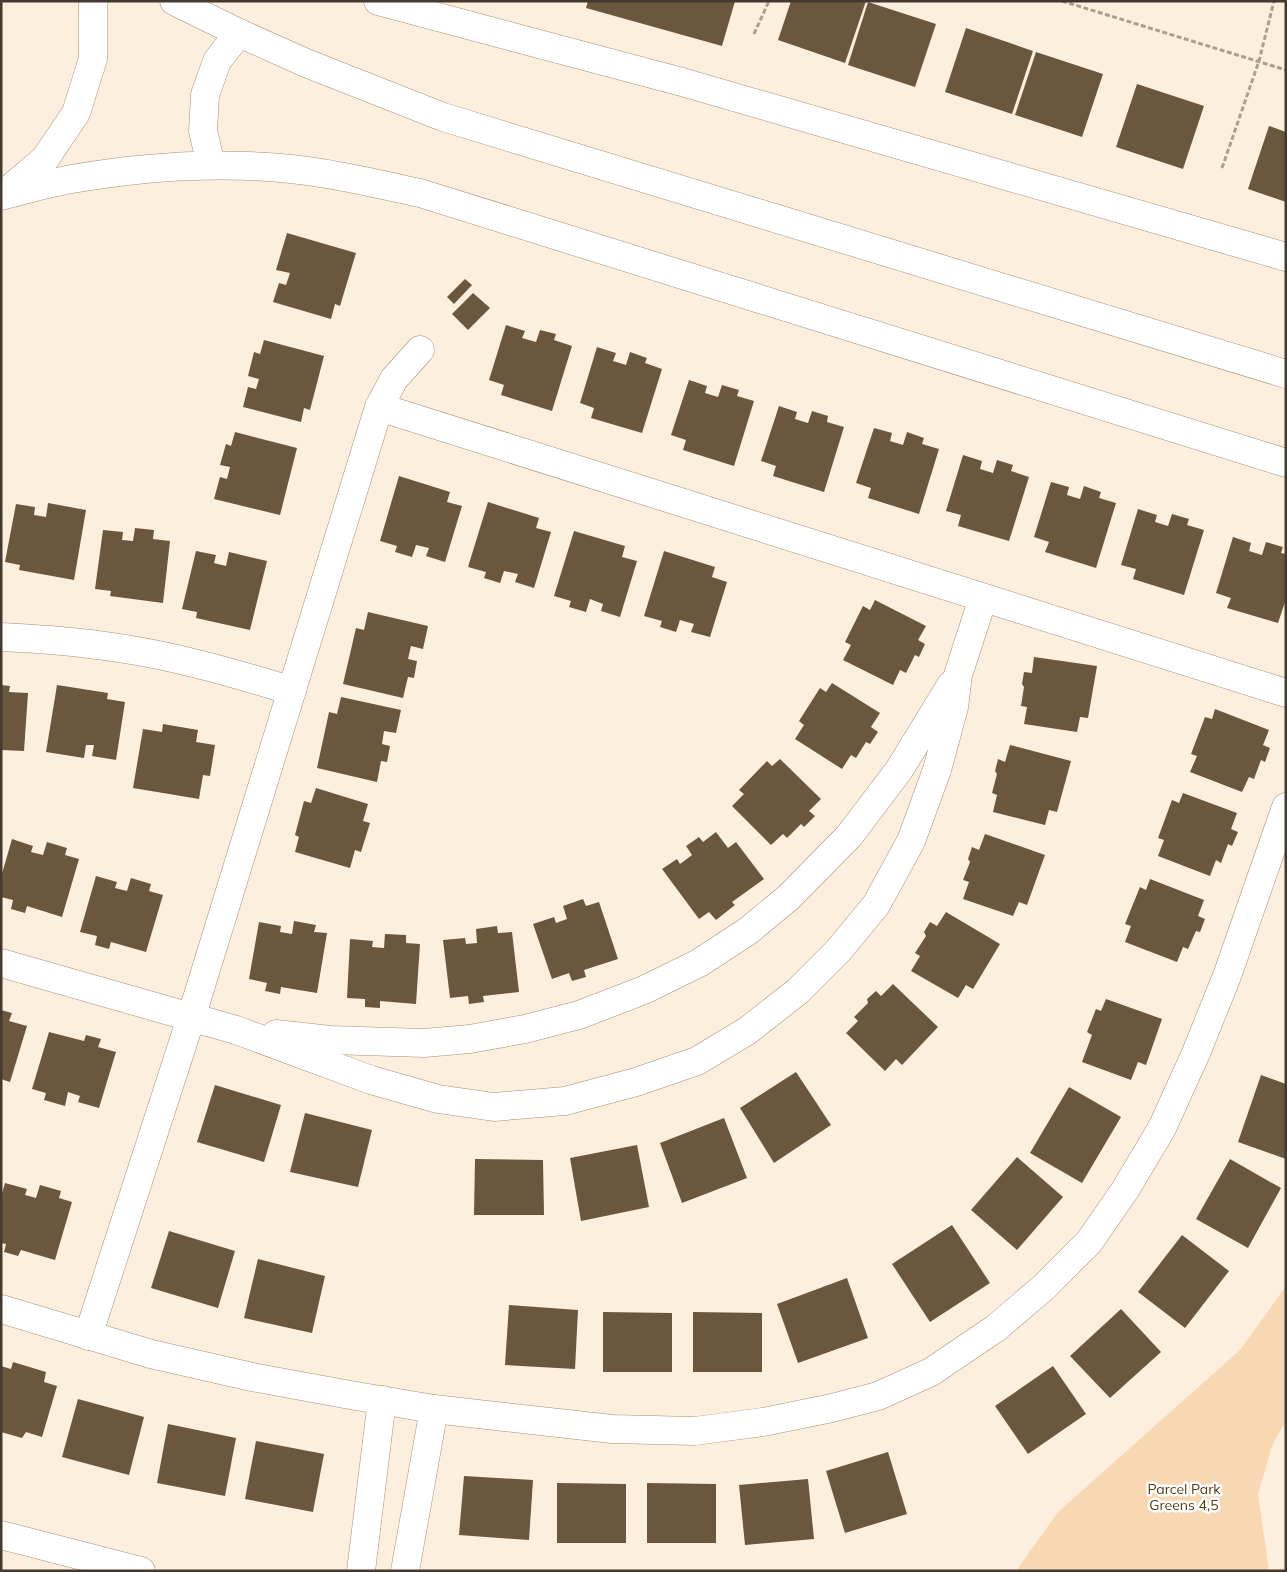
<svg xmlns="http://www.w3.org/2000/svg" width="1287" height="1572" font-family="Mulish,sans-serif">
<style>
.green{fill:#f7d8b2}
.building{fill:#6b573e}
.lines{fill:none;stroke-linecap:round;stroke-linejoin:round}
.minor-casing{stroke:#a59075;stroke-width:29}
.path{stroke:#ac9f91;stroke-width:3;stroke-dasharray:5 2.5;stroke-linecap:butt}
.minor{stroke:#fff;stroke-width:28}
.labels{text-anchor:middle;stroke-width:5;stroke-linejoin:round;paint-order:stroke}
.park-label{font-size:14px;fill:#573a0f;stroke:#fff}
</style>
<rect width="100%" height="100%" fill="#fdefde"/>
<path class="green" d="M 1286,1286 L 1286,1421 L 1273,1443 L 1258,1494 L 1269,1571 L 1016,1571 L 1058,1512 L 1240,1350 Z"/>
<g class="building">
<path d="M 588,1 L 735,1 L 722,46 L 586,8 Z"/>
<path d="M 791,1 L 866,1 L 845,63 L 778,40 Z"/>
<path d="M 868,2 L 936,24 L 915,87 L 848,65 Z"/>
<path d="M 966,28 L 1033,51 L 1012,114 L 945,92 Z"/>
<path d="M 1036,52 L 1103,74 L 1082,137 L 1015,115 Z"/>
<path d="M 1137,84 L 1204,106 L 1183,169 L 1116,147 Z"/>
<path d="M 1269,126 L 1286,132 L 1286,202 L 1248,189 Z"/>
<path d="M 287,233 L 356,253 L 340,306 L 335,304 L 331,319 L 273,302 L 279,283 L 286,285 L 290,273 L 276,270 Z"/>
<path d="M 465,279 L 472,285 L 454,304 L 447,297 Z"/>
<path d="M 473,293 L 490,308 L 468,330 L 452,314 Z"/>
<path d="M 506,325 L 525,331 L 522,338 L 536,342 L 540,330 L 556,334 L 554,340 L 572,346 L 552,411 L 501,395 L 504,385 L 489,380 Z"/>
<path d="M 264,340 L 324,356 L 310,410 L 304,408 L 301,422 L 243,407 L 248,387 L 256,389 L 259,379 L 248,376 L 254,352 L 260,354 Z"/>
<path d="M 597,347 L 616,353 L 613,361 L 626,365 L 630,352 L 647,358 L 645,363 L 662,369 L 642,433 L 591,418 L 594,408 L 580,403 Z"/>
<path d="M 689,380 L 707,386 L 705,393 L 718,397 L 722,385 L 739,390 L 737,396 L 754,401 L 734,466 L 683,450 L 686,440 L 671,435 Z"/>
<path d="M 779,406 L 797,412 L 795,419 L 808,423 L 812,411 L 828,416 L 827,422 L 844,427 L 824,492 L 773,476 L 776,466 L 761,461 Z"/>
<path d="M 874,428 L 892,433 L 890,441 L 903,445 L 907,432 L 924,438 L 922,444 L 939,449 L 919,514 L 868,498 L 871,488 L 856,483 Z"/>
<path d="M 235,432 L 297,448 L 280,515 L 214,499 L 220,477 L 227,479 L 230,467 L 220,465 L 226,444 L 231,446 Z"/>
<path d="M 963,455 L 982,461 L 980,469 L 993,473 L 997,460 L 1013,465 L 1011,471 L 1029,477 L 1009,541 L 958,526 L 961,515 L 946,511 Z"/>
<path d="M 399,476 L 450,492 L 447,502 L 462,506 L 445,562 L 426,556 L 429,548 L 416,545 L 412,557 L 395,552 L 397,546 L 380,541 Z"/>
<path d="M 1051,482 L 1069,487 L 1067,495 L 1080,499 L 1084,486 L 1101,492 L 1099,498 L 1116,503 L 1096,568 L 1045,552 L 1049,542 L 1034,537 Z"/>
<path d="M 488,502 L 539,518 L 536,528 L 551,532 L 534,588 L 515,582 L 518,574 L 504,571 L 500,583 L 484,578 L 486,572 L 468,567 Z"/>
<path d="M 48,503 L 86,510 L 74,580 L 19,570 L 20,565 L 5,562 L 16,504 L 35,507 L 34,515 L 46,517 Z"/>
<path d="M 1138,509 L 1157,515 L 1155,522 L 1168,526 L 1172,514 L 1189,519 L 1187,525 L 1204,530 L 1184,595 L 1133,579 L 1136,569 L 1121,565 Z"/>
<path d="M 135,528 L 154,530 L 153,539 L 170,541 L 163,603 L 110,596 L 111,591 L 95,589 L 103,530 L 123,532 L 122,540 L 133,541 Z"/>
<path d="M 574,531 L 625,546 L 622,557 L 637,561 L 620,617 L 601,611 L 603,604 L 590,599 L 586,612 L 569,607 L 571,601 L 554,596 Z"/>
<path d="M 1233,537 L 1251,543 L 1249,551 L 1262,555 L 1266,542 L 1283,547 L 1281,553 L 1286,554 L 1286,599 L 1278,623 L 1227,608 L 1231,598 L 1216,593 Z"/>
<path d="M 196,551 L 216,555 L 214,563 L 226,566 L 229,552 L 267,561 L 250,630 L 196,618 L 197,612 L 182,609 Z"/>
<path d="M 664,551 L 715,567 L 712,577 L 727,582 L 710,637 L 691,632 L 694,624 L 680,620 L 676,632 L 660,627 L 662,621 L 644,616 Z"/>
<path d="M 875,600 L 926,626 L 918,640 L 925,644 L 919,657 L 915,655 L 906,673 L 900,670 L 893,685 L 843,660 L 851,645 L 845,642 L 863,606 L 870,610 Z"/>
<path d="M 368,612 L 428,626 L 423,649 L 411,646 L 408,659 L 417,661 L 414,678 L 408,677 L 403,698 L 343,684 L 356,628 L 364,630 Z"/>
<path d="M 1034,657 L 1097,666 L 1088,718 L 1080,717 L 1077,732 L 1024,724 L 1027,707 L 1021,706 L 1024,687 L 1022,684 L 1024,672 L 1032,673 Z"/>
<path d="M 832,683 L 880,713 L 871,727 L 878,732 L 870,744 L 866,742 L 856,758 L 851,755 L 842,769 L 795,739 L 804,725 L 799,721 L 820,688 L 826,692 Z"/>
<path d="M 1,685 L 10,686 L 9,692 L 28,693 L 24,751 L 1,750 Z"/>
<path d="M 57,685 L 108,693 L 107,699 L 125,702 L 116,760 L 92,756 L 94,745 L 86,745 L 84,758 L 46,752 Z"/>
<path d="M 341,697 L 401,710 L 396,733 L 384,731 L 382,744 L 390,746 L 387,762 L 381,761 L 377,782 L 317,768 L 329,712 L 337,714 Z"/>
<path d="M 1215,709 L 1269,730 L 1263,745 L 1270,748 L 1265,762 L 1261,760 L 1254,779 L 1249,777 L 1242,792 L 1190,772 L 1197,756 L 1191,754 L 1205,717 L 1212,719 Z"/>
<path d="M 163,724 L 198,730 L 196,742 L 215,745 L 210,776 L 203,775 L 199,799 L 133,788 L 143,729 L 162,732 Z"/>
<path d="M 1010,745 L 1071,761 L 1057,812 L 1049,810 L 1045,825 L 993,812 L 997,795 L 992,793 L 997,774 L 995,771 L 998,759 L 1005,762 Z"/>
<path d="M 780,759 L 821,799 L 809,811 L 815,816 L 804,827 L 801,824 L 787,838 L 783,834 L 771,845 L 732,806 L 744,794 L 739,790 L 767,761 L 772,766 Z"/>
<path d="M 316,788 L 368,804 L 363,821 L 370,823 L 361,852 L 355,850 L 350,868 L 295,852 L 299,837 L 295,835 L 304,801 L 311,803 Z"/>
<path d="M 1183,793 L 1237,813 L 1231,829 L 1238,832 L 1232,846 L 1228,844 L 1221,863 L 1216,860 L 1210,876 L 1158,856 L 1164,840 L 1158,838 L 1172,800 L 1179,803 Z"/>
<path d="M 716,832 L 728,848 L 736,842 L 764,879 L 732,902 L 735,905 L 716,920 L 709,912 L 699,919 L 662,869 L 677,859 L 680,864 L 692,855 L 686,846 L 699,837 L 703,842 Z"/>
<path d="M 985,834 L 1045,855 L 1027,905 L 1019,902 L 1013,916 L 963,899 L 969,882 L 963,880 L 970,862 L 968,859 L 972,847 L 979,850 Z"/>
<path d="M 12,839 L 33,846 L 31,852 L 43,855 L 47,842 L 67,848 L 65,855 L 79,859 L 62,917 L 27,906 L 25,913 L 11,909 L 13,900 L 1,897 L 1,877 Z"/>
<path d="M 96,876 L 117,882 L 115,888 L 127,891 L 131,878 L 151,884 L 149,891 L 163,895 L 146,952 L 111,942 L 109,949 L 95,945 L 97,936 L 80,932 Z"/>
<path d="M 1150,879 L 1204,900 L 1198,916 L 1205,919 L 1200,932 L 1196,931 L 1188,949 L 1183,947 L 1177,962 L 1125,942 L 1131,926 L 1125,924 L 1140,887 L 1146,890 Z"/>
<path d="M 583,899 L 586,906 L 599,902 L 618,959 L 584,970 L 586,977 L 572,981 L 569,973 L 552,979 L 533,924 L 554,917 L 556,923 L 567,919 L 563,906 Z"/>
<path d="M 946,912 L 1000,944 L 973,989 L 966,985 L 958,998 L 911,971 L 920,956 L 915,953 L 926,936 L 924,932 L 930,922 L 937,926 Z"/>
<path d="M 294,921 L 316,925 L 314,932 L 327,933 L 317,993 L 281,987 L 280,994 L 265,991 L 267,983 L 249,979 L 259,922 L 281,926 L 280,932 L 292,934 Z"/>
<path d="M 497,926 L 498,933 L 512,932 L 519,992 L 483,996 L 484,1002 L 469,1004 L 468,996 L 450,998 L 443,940 L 465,938 L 466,944 L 477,943 L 476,929 Z"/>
<path d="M 385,934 L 406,935 L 406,943 L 420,944 L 416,1004 L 380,1001 L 380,1008 L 365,1007 L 365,999 L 347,998 L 350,939 L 373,941 L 372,947 L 384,948 Z"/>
<path d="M 893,984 L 938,1027 L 902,1065 L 896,1059 L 885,1071 L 846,1033 L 858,1021 L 854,1017 L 868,1003 L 867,999 L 876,991 L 881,996 Z"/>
<path d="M 1106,999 L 1162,1019 L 1146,1065 L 1138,1062 L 1131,1080 L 1082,1062 L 1092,1035 L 1087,1032 L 1096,1009 L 1101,1011 Z"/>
<path d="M 1,1010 L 12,1013 L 9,1021 L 27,1026 L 10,1082 L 1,1079 Z"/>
<path d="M 49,1032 L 84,1041 L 86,1035 L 101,1039 L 98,1047 L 116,1052 L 99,1108 L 78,1102 L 80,1096 L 68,1092 L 65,1106 L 44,1100 L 46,1093 L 32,1089 Z"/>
<path d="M 796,1072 L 831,1125 L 774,1163 L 740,1108 Z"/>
<path d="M 1261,1075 L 1286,1084 L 1286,1159 L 1238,1142 Z"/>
<path d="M 215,1085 L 281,1105 L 264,1162 L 197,1142 Z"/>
<path d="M 1069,1087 L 1121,1117 L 1082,1183 L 1030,1153 Z"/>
<path d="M 305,1113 L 372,1130 L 358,1187 L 290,1172 Z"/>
<path d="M 724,1118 L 747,1178 L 682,1203 L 660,1143 Z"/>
<path d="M 637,1145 L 649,1207 L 581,1221 L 570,1158 Z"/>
<path d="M 1017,1157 L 1063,1197 L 1017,1250 L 971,1210 Z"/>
<path d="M 475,1159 L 543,1160 L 544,1215 L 474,1215 Z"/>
<path d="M 1230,1159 L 1281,1188 L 1248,1248 L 1196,1219 Z"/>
<path d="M 5,1183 L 27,1189 L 25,1195 L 36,1198 L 40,1185 L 61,1191 L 59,1198 L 72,1202 L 55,1260 L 21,1250 L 18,1256 L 4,1252 L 6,1244 L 1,1243 L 1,1197 Z"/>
<path d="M 952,1225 L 990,1283 L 930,1322 L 892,1264 Z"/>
<path d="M 169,1231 L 235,1251 L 218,1308 L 151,1288 Z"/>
<path d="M 1182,1235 L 1229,1271 L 1185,1328 L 1138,1292 Z"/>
<path d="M 258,1259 L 325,1276 L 312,1333 L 244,1318 Z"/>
<path d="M 847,1278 L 868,1338 L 798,1363 L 777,1304 Z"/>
<path d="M 509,1305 L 578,1310 L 575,1369 L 505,1365 Z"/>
<path d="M 1121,1309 L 1161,1352 L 1110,1398 L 1070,1356 Z"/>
<path d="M 603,1312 L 672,1313 L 672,1372 L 603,1372 Z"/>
<path d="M 693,1312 L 762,1313 L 762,1372 L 693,1372 Z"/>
<path d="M 13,1362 L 46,1372 L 44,1382 L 57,1386 L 42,1437 L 26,1432 L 22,1438 L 1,1432 L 1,1366 L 11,1369 Z"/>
<path d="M 1053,1366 L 1086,1414 L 1028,1454 L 995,1406 Z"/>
<path d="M 78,1399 L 144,1417 L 129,1475 L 62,1457 Z"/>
<path d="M 168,1424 L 236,1438 L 225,1496 L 157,1483 Z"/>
<path d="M 256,1441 L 324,1454 L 313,1512 L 245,1499 Z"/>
<path d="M 888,1452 L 907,1514 L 845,1533 L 826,1471 Z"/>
<path d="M 464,1476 L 533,1480 L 529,1540 L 459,1535 Z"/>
<path d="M 808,1479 L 814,1539 L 745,1545 L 739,1485 Z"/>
<path d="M 557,1483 L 626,1484 L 626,1543 L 557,1543 Z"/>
<path d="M 647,1483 L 716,1484 L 716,1543 L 647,1543 Z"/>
</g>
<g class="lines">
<defs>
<g id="minor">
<path d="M 174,1 L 239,33 L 306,63 L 443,117 L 1286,374"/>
<path d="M 378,1 L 682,82 L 1286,257"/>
<path d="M 211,165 L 203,131 L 205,95 L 217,61 L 239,33"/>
<path d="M 6,192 L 45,159 L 76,113 L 93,59 L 93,1"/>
<path d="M 1,196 C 25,190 48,183 72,179 C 141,167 211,162 281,168 C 328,172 374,183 420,193 L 1286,463"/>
<path d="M 379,407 L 1286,693"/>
<path d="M 1,637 C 47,639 92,643 137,651 C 190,660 241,675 292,691"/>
<path d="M 1,963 L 236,1030 L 371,1080 L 438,1099 L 494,1107 L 565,1101 L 636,1082 L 697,1061 L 747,1031 L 798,991 L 838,951 L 876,905 L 911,841 L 937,770 L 954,707 L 958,675 L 983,598"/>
<path d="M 276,1034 L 330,1040 L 424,1043 L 470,1039 L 525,1029 L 579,1015 L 644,990 L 699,963 L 748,931 L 789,897 L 849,836 L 899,770 L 951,685"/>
<path d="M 1,1309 L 151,1354 L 252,1377 L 350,1395 L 434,1409 L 612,1429 L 695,1431 L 763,1422 L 832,1408 L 878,1396 L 931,1372 L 996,1328 L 1044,1287 L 1089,1242 L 1125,1190 L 1162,1128 L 1196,1053 L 1227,976 L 1286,807"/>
<path d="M 88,1336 L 191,1018 L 379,407 L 394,379 L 420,350"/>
<path d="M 1,1535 L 141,1571"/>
<path d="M 361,1571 L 382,1400"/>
<path d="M 405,1571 L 434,1409"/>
</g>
</defs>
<use href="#minor" class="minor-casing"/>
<g class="path">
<path d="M 1062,1 L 1286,70"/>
<path d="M 754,34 L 769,1"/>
<path d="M 1222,168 L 1259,61 L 1274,1"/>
</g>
<use href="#minor" class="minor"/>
</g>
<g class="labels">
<g class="park-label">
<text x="1184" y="1494">Parcel Park<tspan x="1184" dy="16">Greens 4,5</tspan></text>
</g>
</g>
<rect width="1287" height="1572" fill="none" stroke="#43392e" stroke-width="5"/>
</svg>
